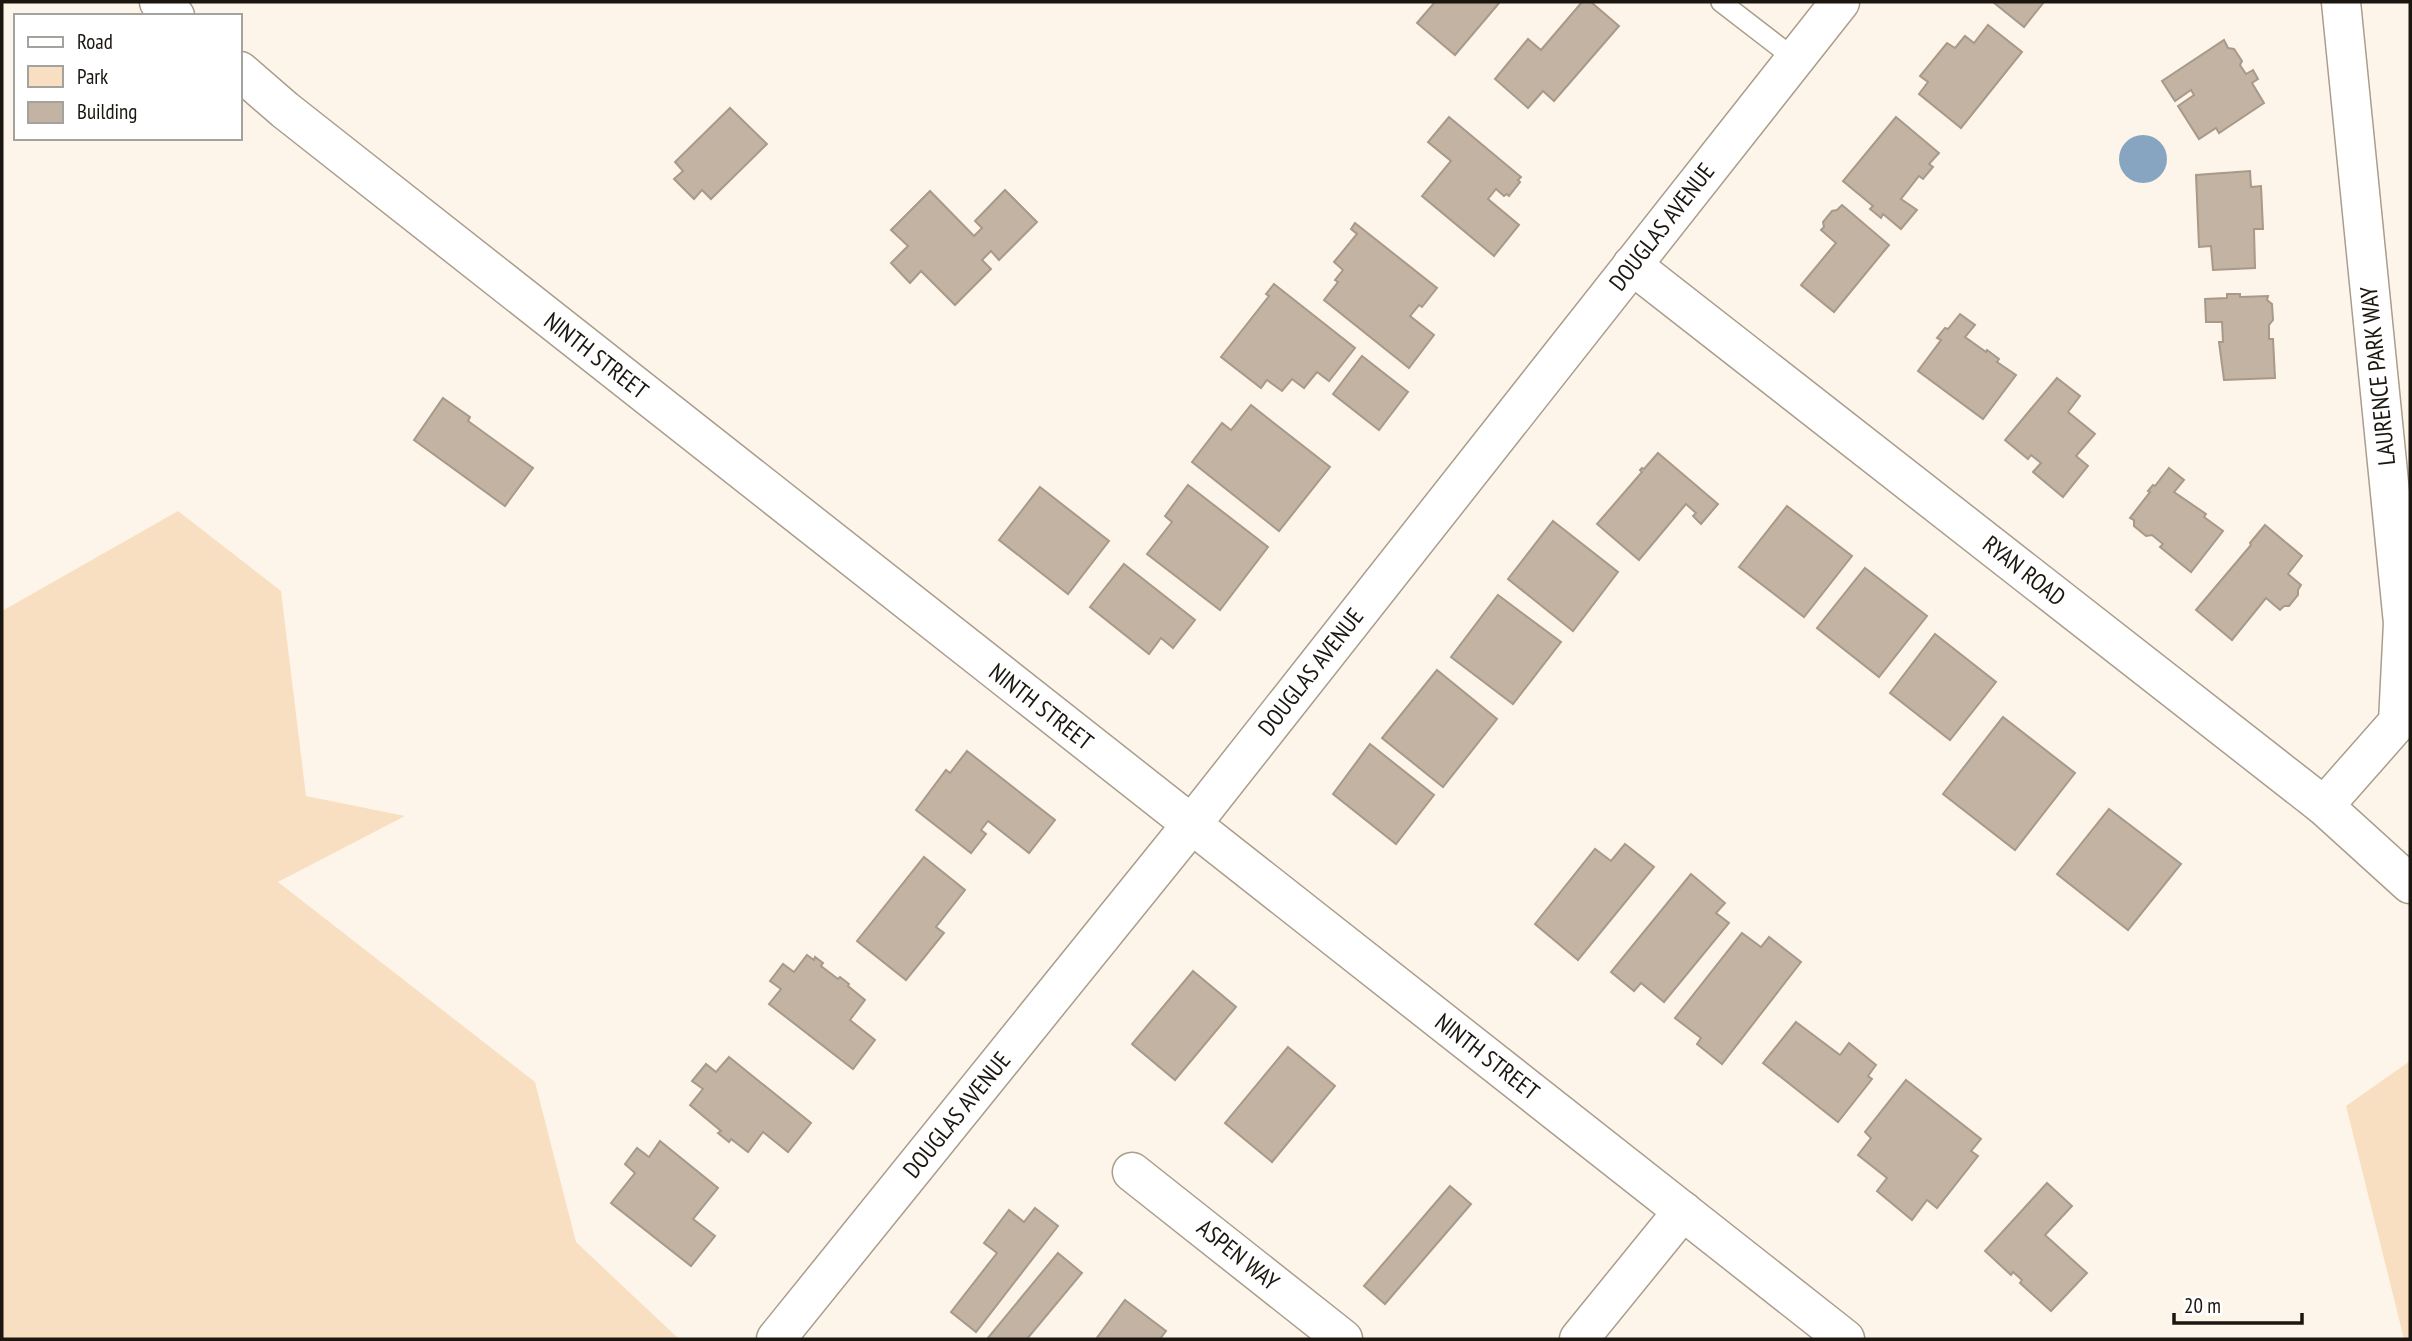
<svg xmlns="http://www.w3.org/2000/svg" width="2412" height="1341" font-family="'PT Sans Narrow',sans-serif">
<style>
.green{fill:#f9dfc1}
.water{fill:#87a5c0}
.building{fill:#c2b3a2;stroke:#a89989;stroke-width:2}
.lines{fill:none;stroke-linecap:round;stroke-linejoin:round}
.lane-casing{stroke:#ab9d8c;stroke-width:22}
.street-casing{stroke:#ab9d8c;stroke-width:41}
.lane{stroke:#fff;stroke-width:19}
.street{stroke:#fff;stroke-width:38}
.labels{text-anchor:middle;stroke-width:7;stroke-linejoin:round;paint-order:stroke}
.street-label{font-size:24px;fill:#1b160f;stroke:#fff}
</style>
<rect width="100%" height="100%" fill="#fef5ea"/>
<g class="green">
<path d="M 178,511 L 281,591 L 306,796 L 405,816 L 278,882 L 535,1082 L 576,1242 L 679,1339 L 2,1339 L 2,611 Z"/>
<path d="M 2410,1061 L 2410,1339 L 2404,1339 L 2346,1106 Z"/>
</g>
<circle class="water" cx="2143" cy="159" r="24"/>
<g class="building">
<path d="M 1435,2 L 1500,2 L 1455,55 L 1417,23 Z"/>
<path d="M 1582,2 L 1591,2 L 1619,26 L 1554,101 L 1543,91 L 1528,108 L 1495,79 L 1528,39 L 1541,50 Z"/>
<path d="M 1993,2 L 2044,2 L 2024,27 Z"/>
<path d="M 1988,25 L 2022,52 L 1961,128 L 1919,94 L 1928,82 L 1920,76 L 1947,43 L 1955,48 L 1965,36 L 1974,43 Z"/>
<path d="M 2224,40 L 2228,48 L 2234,49 L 2242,61 L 2240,65 L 2246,74 L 2253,70 L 2258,79 L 2252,83 L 2264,103 L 2219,133 L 2216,128 L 2199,139 L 2178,106 L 2194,95 L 2191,90 L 2175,101 L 2162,81 Z"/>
<path d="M 730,108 L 767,144 L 711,199 L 702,190 L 694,199 L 674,179 L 683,171 L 675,162 Z"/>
<path d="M 1449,117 L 1521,177 L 1518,180 L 1520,182 L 1509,196 L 1507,194 L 1504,196 L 1496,189 L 1488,199 L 1519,225 L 1494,256 L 1422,196 L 1451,161 L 1428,142 Z"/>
<path d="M 1896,117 L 1939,153 L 1929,164 L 1933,167 L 1923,179 L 1919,176 L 1901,199 L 1917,210 L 1901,229 L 1883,214 L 1881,218 L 1870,209 L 1873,206 L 1843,181 Z"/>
<path d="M 2250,171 L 2251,187 L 2261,186 L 2263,229 L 2254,229 L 2255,268 L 2213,270 L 2211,246 L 2199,247 L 2196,175 Z"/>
<path d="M 1005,190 L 1037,222 L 999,260 L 991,251 L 982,260 L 991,269 L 955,305 L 921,271 L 910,283 L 891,263 L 908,246 L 891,230 L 930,191 L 974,236 L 982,228 L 975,221 Z"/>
<path d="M 1842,205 L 1889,245 L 1834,312 L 1801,285 L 1836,243 L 1821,230 L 1824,227 L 1823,222 L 1832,211 L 1837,210 Z"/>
<path d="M 1355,223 L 1437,288 L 1422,307 L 1419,305 L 1410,316 L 1434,335 L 1409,368 L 1324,300 L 1338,282 L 1335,280 L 1343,270 L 1334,262 L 1357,234 L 1351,229 Z"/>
<path d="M 1274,284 L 1355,348 L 1329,381 L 1317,372 L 1304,388 L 1292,379 L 1282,391 L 1267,380 L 1261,388 L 1221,357 L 1269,296 L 1266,294 Z"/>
<path d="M 2227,294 L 2240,294 L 2240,297 L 2268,296 L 2267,300 L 2272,304 L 2273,320 L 2269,325 L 2269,339 L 2273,339 L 2275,378 L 2224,380 L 2219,342 L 2223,342 L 2222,322 L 2206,322 L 2205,299 L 2227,298 Z"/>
<path d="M 1960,314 L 1975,325 L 1965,337 L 1986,352 L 1987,350 L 1999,359 L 1997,362 L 2016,375 L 1983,419 L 1918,371 L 1941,340 L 1937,338 L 1945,328 L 1948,329 Z"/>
<path d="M 1362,356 L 1408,392 L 1379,430 L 1333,394 Z"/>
<path d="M 2057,378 L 2080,396 L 2068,412 L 2095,434 L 2076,456 L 2088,466 L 2063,497 L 2033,472 L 2041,463 L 2031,455 L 2028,459 L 2005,440 Z"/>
<path d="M 443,398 L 470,417 L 468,421 L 533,468 L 505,506 L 414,440 Z"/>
<path d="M 1251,405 L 1330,467 L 1279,531 L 1192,462 L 1222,423 L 1231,430 Z"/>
<path d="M 1658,453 L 1718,504 L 1701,524 L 1693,516 L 1696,513 L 1686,504 L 1639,560 L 1597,524 L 1642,472 L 1640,470 L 1642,468 L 1644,469 Z"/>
<path d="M 2169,468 L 2184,480 L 2174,492 L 2206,514 L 2204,517 L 2223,531 L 2191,572 L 2160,547 L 2163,544 L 2152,535 L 2146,536 L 2134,526 L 2134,520 L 2130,518 L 2150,492 L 2148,491 L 2153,485 L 2155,486 Z"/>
<path d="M 1188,485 L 1268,547 L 1220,610 L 1147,554 L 1172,522 L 1165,516 Z"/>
<path d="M 1040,487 L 1109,541 L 1068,594 L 999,540 Z"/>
<path d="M 1787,506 L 1852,556 L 1804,617 L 1739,567 Z"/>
<path d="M 1553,521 L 1618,572 L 1573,631 L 1508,579 Z"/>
<path d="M 2265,525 L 2302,556 L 2288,574 L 2301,585 L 2298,590 L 2298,595 L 2289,606 L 2284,606 L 2280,610 L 2266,598 L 2232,640 L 2196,610 L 2251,545 L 2250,543 Z"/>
<path d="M 1124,564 L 1195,620 L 1173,648 L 1161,638 L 1149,654 L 1090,607 Z"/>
<path d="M 1865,568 L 1927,616 L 1879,677 L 1817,628 Z"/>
<path d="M 1498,595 L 1561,642 L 1513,704 L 1451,657 Z"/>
<path d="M 1935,634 L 1996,682 L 1950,740 L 1890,693 Z"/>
<path d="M 1437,670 L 1497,719 L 1443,787 L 1382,738 Z"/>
<path d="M 2003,717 L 2075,773 L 2015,850 L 1943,794 Z"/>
<path d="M 1370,744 L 1434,795 L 1396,844 L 1333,794 Z"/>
<path d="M 967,751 L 1055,820 L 1029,853 L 988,821 L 981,830 L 986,834 L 971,853 L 916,810 L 946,770 L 950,773 Z"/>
<path d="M 2109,809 L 2181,864 L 2128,930 L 2057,874 Z"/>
<path d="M 1625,844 L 1654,867 L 1578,960 L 1535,924 L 1595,849 L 1611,861 Z"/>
<path d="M 924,857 L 965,890 L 936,927 L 944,933 L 906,980 L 857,941 Z"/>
<path d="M 1691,874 L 1725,903 L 1716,913 L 1729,923 L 1664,1002 L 1641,983 L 1634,991 L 1611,972 Z"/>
<path d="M 1742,933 L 1761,947 L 1769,937 L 1801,962 L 1722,1064 L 1697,1044 L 1701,1038 L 1675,1018 Z"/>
<path d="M 807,955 L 814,960 L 815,957 L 823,963 L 821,966 L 838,979 L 840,977 L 849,984 L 848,986 L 865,1000 L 850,1020 L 875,1040 L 853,1069 L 769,1004 L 781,989 L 770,981 L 783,964 L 794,972 Z"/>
<path d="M 1193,971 L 1236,1007 L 1175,1080 L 1132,1044 Z"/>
<path d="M 1796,1022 L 1840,1055 L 1849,1043 L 1876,1065 L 1868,1076 L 1872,1079 L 1838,1122 L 1763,1063 Z"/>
<path d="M 1288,1047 L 1335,1086 L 1272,1162 L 1225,1123 Z"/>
<path d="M 729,1057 L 811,1123 L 788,1152 L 763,1132 L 748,1152 L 731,1139 L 729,1142 L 718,1133 L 721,1131 L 690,1105 L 703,1089 L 692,1081 L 706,1064 L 716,1072 Z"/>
<path d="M 1906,1080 L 1981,1139 L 1971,1151 L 1978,1156 L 1937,1208 L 1927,1200 L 1912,1220 L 1877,1191 L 1887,1178 L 1858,1155 L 1871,1138 L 1865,1132 Z"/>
<path d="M 660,1141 L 718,1188 L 693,1219 L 715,1236 L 691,1266 L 611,1203 L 635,1173 L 625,1164 L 637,1148 L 649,1157 Z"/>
<path d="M 2047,1183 L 2072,1206 L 2045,1235 L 2087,1273 L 2051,1311 L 2020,1283 L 2022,1280 L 2013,1272 L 2011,1275 L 1985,1251 Z"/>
<path d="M 1450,1186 L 1471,1204 L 1385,1304 L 1364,1286 Z"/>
<path d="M 1035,1208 L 1058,1226 L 976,1332 L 951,1312 L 997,1253 L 984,1243 L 1009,1210 L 1024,1222 Z"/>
<path d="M 1058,1253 L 1082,1273 L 1027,1339 L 987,1339 Z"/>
<path d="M 1125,1300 L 1166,1331 L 1160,1339 L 1096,1339 Z"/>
</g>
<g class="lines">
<defs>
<path id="lane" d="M 1721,2 L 1795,59"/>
<g id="street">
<path d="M 159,2 L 175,16"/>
<path d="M 240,71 L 285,110 L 1845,1339"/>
<path d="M 1632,265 L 2324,806 L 2410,884"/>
<path d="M 2324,806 L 2398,722 L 2403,623 L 2341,2"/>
<path d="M 1132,1172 L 1343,1339"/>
<path d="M 776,1339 L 1191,825 L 1840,2"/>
<path d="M 1579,1339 L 1683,1211"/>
</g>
</defs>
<use href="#lane" class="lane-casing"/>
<use href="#street" class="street-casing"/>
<use href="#lane" class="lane"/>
<use href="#street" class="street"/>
</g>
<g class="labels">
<g class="street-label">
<text transform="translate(1662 227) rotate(-52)" y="8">DOUGLAS AVENUE</text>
<text transform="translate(596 356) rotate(38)" y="8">NINTH STREET</text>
<text transform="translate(2378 376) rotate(-96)" y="8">LAURENCE PARK WAY</text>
<text transform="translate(2024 571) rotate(38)" y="8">RYAN ROAD</text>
<text transform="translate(1311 672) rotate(-52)" y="8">DOUGLAS AVENUE</text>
<text transform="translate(1041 707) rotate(38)" y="8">NINTH STREET</text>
<text transform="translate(1487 1057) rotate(38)" y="8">NINTH STREET</text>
<text transform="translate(957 1115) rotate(-51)" y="8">DOUGLAS AVENUE</text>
<text transform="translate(1238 1255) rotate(39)" y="8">ASPEN WAY</text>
</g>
</g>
<rect width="2412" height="1341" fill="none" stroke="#1b160f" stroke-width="7"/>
<rect x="14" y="14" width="228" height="126" fill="#ffffff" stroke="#a4a29f" stroke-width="2"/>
<rect x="28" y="37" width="35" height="10" fill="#ffffff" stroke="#a4a29f" stroke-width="2"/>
<text x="77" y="49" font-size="21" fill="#1b160f">Road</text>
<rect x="28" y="66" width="35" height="21" fill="#f9dfc1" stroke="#a4a29f" stroke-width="2"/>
<text x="77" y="84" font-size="21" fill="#1b160f">Park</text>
<rect x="28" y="102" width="35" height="21" fill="#c2b3a2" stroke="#a4a29f" stroke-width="2"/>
<text x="77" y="119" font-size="21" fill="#1b160f">Building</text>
<path d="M2174 1313v10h128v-10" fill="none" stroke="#1b160f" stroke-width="3.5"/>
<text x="2184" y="1313" font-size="21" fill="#1b160f" stroke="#ffffff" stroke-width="5" paint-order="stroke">20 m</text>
</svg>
